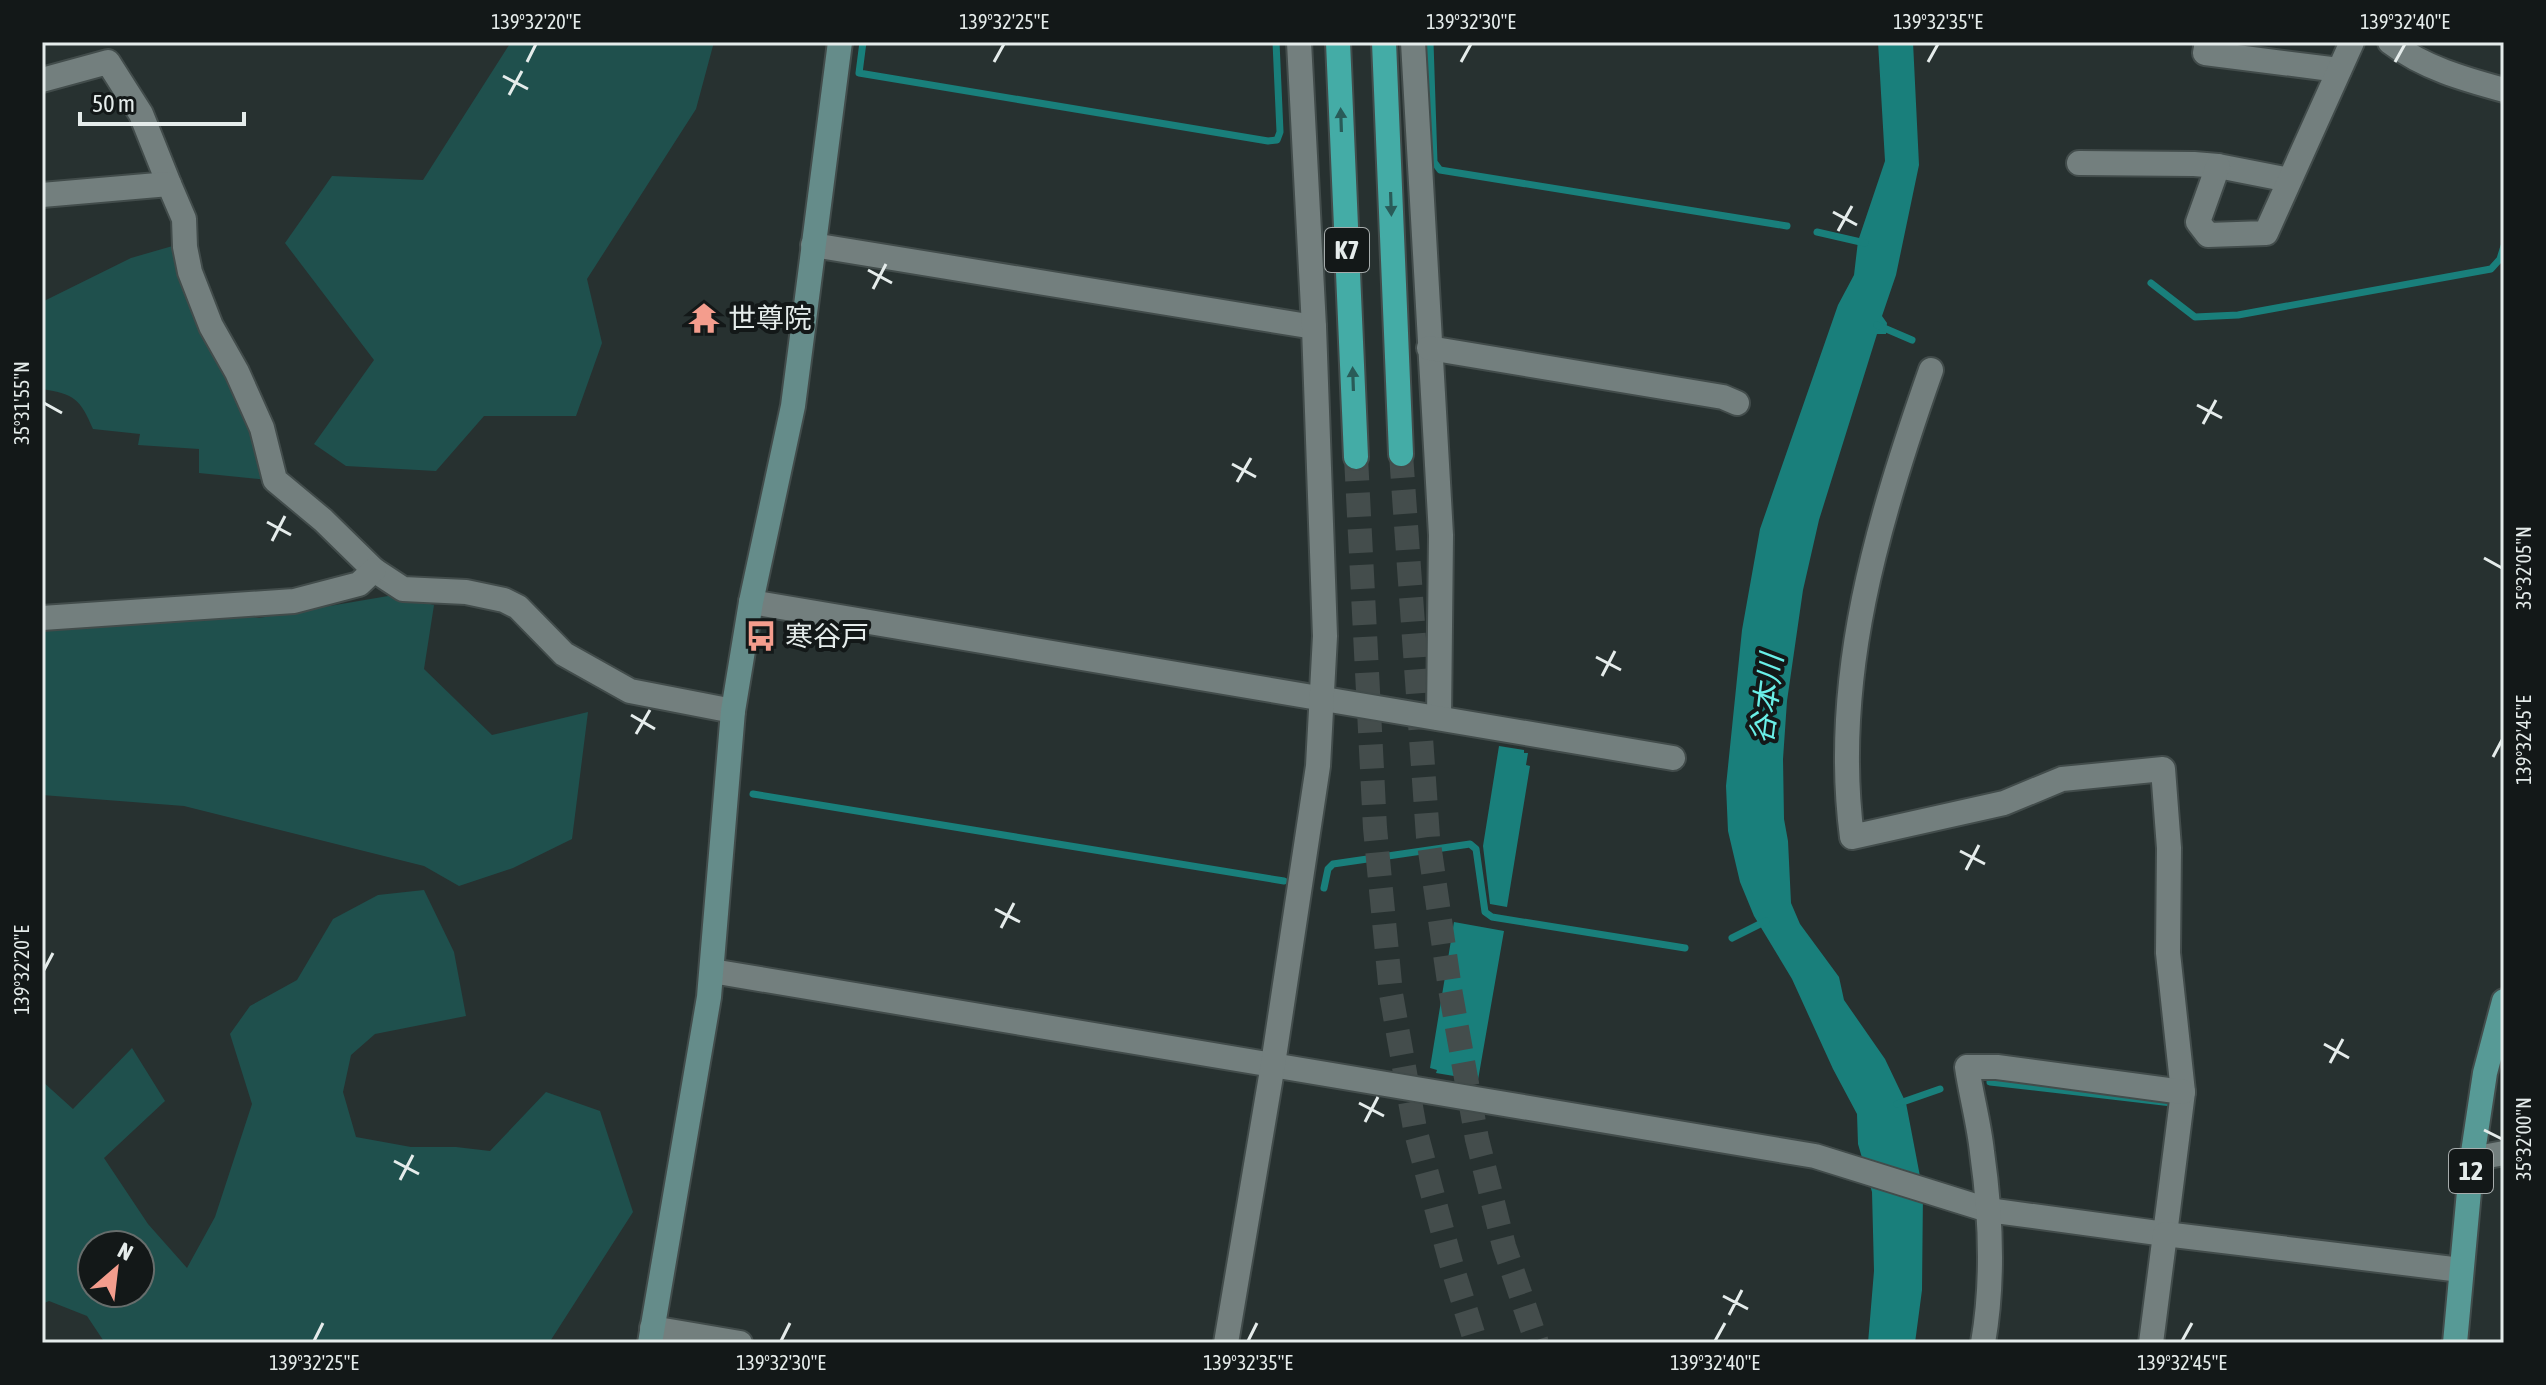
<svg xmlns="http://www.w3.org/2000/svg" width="2546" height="1385" font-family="'Asap Condensed','Noto Sans JP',sans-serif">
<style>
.green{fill:#1f504d;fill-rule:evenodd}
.water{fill:#197f7b}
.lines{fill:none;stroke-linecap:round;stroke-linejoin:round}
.stream{stroke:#197f7b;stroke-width:7}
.highway-tunnel{stroke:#444d4c;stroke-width:24;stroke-dasharray:24 12;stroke-linecap:butt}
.street-casing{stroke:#424c4b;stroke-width:28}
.secondary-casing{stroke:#424c4b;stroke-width:28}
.primary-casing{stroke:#424c4b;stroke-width:28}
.highway-casing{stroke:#424c4b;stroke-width:28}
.street{stroke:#737f7e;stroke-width:24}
.secondary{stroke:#658c8a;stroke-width:24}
.primary{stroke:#579a96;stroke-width:24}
.highway{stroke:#44aca6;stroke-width:24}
.oneway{fill:#295b58}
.ticks{fill:none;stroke:#e5eceb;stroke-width:3}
.labels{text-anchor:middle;stroke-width:8;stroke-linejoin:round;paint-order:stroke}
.shield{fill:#131818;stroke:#a6acac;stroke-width:2}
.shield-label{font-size:26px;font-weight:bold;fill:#e5eceb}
.poi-label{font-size:28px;fill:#e5eceb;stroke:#131818;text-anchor:start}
.water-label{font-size:30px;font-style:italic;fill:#6aefe8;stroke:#131818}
.neatline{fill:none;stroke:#e5eceb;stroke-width:3}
.ticks-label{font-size:20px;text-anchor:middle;fill:#e5eceb}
</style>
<rect width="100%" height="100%" fill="#273130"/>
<g class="green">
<path d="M 511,42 L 714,42 L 696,109 L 587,279 L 602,343 L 576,416 L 484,416 L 436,471 L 346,466 L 314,444 L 374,360 L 285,243 L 332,176 L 423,180 Z"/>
<path d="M 176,245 L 257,424 L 268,480 L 199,473 L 199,449 L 138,445 L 140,434 L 93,429 C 80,399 75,394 42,389 L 42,302 L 131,258 Z"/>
<path d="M 394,595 L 434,605 L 424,669 L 492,735 L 588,712 L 572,839 L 513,868 L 459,886 L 424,866 L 184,806 L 42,795 L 42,631 L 147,623 L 217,611 L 259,618 Z"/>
<path d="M 424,890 L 454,952 L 466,1016 L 375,1034 L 351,1055 L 343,1092 L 356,1137 L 411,1147 L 456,1147 L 490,1151 L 546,1092 L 600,1111 L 633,1212 L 549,1343 L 105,1343 L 87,1316 L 49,1301 L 42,1304 L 42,1081 L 73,1109 L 132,1048 L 165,1101 L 104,1158 L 148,1224 L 187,1268 L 215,1217 L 252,1104 L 230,1034 L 250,1006 L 297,980 L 333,919 L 378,895 ZM 140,1245 L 140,1293 L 92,1293 L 92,1245 Z"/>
</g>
<g class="water">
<path d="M 1878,42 L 1913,42 L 1919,165 L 1896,275 L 1882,316 L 1887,323 L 1886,334 L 1877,334 L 1819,520 L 1803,590 L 1787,701 L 1783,759 L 1784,819 L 1788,841 L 1791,903 L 1800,924 L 1839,977 L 1844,1000 L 1885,1059 L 1906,1103 L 1923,1192 L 1922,1290 L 1915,1343 L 1868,1343 L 1874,1271 L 1872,1192 L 1858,1144 L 1857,1114 L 1833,1069 L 1792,979 L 1754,916 L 1740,882 L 1728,831 L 1726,786 L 1742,630 L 1760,529 L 1838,305 L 1854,275 L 1858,241 L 1885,161 Z"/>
<path d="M 1499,746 L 1524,750 L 1524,753 L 1528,753 L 1526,765 L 1530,766 L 1507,907 L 1490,904 L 1483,846 Z"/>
<path d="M 1454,922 L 1504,931 L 1478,1080 L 1436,1073 L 1437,1070 L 1430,1068 Z"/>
</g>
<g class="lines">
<g class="stream">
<path d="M 863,42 L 859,73 L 1268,141 L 1277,140 L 1280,132 L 1276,42"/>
<path d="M 1430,42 L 1434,162 L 1440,170 L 1787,226"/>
<path d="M 1817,232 L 1865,243"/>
<path d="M 2151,283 L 2195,317 L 2238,315 L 2491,269 L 2500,259 L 2504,246"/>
<path d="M 1877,325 L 1912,340"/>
<path d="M 753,794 L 1284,881"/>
<path d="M 1324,888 L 1328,869 L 1333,864 L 1470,844 L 1476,849 L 1485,912 L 1492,917 L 1685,948"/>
<path d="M 1732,938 L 1766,921"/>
<path d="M 1990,1082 L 2172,1103"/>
<path d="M 1897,1104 L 1940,1089"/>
</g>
<g class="highway-tunnel">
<path d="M 1401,454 L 1428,837 L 1450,989 L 1477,1139 L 1504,1246 L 1537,1343"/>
<path d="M 1356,457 L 1375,828 L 1391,994 L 1415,1129 L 1451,1263 L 1476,1343"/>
</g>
<defs>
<g id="street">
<path d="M 1413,42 L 1441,535 L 1439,718"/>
<path d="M 2207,42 L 2205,53 L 2339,70"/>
<path d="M 2390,42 C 2424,68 2464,79 2504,90"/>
<path d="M 42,80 L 108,62 L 141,114 L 169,184"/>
<path d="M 2079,163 L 2194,164 L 2218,166 L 2289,180"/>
<path d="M 2218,166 L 2198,222 L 2208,235 L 2266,233 L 2352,42"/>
<path d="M 42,195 L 169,184 L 184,219 L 185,247 L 190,272 L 211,326 L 237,372 L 262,428 L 275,480 L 323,520 L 374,570 L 403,589 L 466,592 L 504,600 L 518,607 L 564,654 L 630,691 L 733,711"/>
<path d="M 813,245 L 1314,327"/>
<path d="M 1429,348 L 1723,397 L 1737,403"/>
<path d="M 751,602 L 1673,758"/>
<path d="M 42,618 L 294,601 L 359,584 L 374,570"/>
<path d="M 712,971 L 1815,1156 L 1988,1210 L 2165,1234 L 2183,1092 L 2168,953 L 2169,848 L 2163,769 L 2062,779 L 2004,803 L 1852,837 C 1831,677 1878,520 1931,370"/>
<path d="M 2472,1159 L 2504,1153"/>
<path d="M 652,1328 L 740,1343"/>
<path d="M 1226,1343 L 1273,1064 L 1318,766 L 1325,636 L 1314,327 L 1299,42"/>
<path d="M 1983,1343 C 1994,1280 1991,1215 1982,1152 C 1979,1123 1971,1095 1967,1067 L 1997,1067 L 2183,1092"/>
<path d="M 2151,1343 L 2165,1234 L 2461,1270"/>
</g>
<path id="secondary" d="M 650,1343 L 709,997 L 733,711 L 751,602 L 793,406 L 840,42"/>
<path id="primary" d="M 2455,1343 L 2472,1159 L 2485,1073 L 2504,1001"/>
<g id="highway">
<path d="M 1338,42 L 1356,457"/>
<path d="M 1384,42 L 1401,454"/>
</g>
</defs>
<use href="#street" class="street-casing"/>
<use href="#secondary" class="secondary-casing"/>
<use href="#primary" class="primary-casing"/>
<use href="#highway" class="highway-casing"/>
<use href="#street" class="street"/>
<use href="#secondary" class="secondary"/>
<use href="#primary" class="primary"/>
<use href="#highway" class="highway"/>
</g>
<defs><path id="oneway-solid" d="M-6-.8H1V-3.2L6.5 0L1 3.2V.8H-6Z" transform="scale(2)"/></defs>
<g class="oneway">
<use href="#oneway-solid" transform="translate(1341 120) rotate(-92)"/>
<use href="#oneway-solid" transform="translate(1391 204) rotate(88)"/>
<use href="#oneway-solid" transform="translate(1353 379) rotate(-92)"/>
</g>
<path class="ticks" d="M 527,62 L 536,44M 994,62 L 1004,44M 1461,62 L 1471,44M 1928,62 L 1938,44M 2395,62 L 2405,44M 503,76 L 528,89M 509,95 L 522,71M 1833,212 L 1857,225M 1838,231 L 1852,206M 868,270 L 892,283M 873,289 L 886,264M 44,403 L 62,413M 2197,405 L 2222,418M 2203,424 L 2216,400M 1232,464 L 1256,477M 1237,482 L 1251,458M 267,522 L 291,535M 272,541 L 285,516M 2484,558 L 2502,568M 1596,657 L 1621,670M 1602,676 L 1615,651M 631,715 L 655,729M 636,734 L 650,710M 2493,757 L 2502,740M 1960,851 L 1985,864M 1966,870 L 1979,845M 995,909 L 1020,922M 1001,928 L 1014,903M 44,970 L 53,953M 2324,1044 L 2349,1058M 2330,1063 L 2343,1039M 1359,1103 L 1384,1116M 1365,1122 L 1378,1097M 2484,1130 L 2502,1139M 394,1161 L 419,1174M 400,1180 L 413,1155M 1723,1296 L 1748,1309M 1729,1315 L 1742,1290M 314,1341 L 323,1323M 781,1341 L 790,1323M 1248,1341 L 1257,1323M 1715,1341 L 1725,1323M 2182,1341 L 2192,1323"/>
<defs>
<symbol id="temple-bare" viewBox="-9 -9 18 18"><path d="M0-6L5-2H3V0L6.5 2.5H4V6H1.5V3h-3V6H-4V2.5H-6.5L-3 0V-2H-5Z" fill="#f49d8d" stroke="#131818" stroke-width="2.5" paint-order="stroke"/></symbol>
<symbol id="bus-bare" viewBox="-9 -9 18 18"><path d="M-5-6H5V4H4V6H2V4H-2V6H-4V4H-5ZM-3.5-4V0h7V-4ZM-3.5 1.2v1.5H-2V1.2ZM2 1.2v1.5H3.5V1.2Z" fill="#f49d8d" stroke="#131818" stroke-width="2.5" paint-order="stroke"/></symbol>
</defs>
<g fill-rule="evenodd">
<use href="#temple-bare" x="682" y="296" width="44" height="44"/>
<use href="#bus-bare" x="739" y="614" width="44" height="44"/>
</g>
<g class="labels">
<g class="shield">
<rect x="1325" y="228" width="44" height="44" rx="6"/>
<rect x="2449" y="1149" width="44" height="44" rx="6"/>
</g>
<g class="shield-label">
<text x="1347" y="259">K7</text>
<text x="2471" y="1180">12</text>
</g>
<g class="poi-label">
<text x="728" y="328">世尊院</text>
<text x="785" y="646">寒谷戸</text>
</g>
<g class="water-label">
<text transform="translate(1767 699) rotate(-83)" y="10">谷本川</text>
</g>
</g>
<rect width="2546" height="1385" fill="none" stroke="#131818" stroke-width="88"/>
<g transform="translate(116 1269) rotate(28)"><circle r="38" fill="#131818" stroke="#676d6c" stroke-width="2"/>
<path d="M0-6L14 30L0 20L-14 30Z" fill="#f49d8d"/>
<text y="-12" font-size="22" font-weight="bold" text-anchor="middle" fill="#e5eceb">N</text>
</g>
<path d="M80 112v12h164v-12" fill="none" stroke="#e5eceb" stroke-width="4"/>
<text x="92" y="112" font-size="24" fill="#e5eceb" stroke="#131818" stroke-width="6" paint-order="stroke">50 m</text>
<rect x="44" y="44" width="2458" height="1297" class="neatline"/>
<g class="ticks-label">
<text x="536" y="29">139°32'20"E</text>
<text x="1004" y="29">139°32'25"E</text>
<text x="1471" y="29">139°32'30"E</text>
<text x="1938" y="29">139°32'35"E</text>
<text x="2405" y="29">139°32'40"E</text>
<text transform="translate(22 403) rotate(-90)" y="7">35°31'55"N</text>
<text transform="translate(2524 568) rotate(-90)" y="7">35°32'05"N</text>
<text transform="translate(2524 740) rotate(-90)" y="7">139°32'45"E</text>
<text transform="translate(22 970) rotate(-90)" y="7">139°32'20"E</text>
<text transform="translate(2524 1139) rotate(-90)" y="7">35°32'00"N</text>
<text x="314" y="1370">139°32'25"E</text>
<text x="781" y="1370">139°32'30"E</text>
<text x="1248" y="1370">139°32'35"E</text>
<text x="1715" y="1370">139°32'40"E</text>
<text x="2182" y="1370">139°32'45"E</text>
</g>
</svg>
